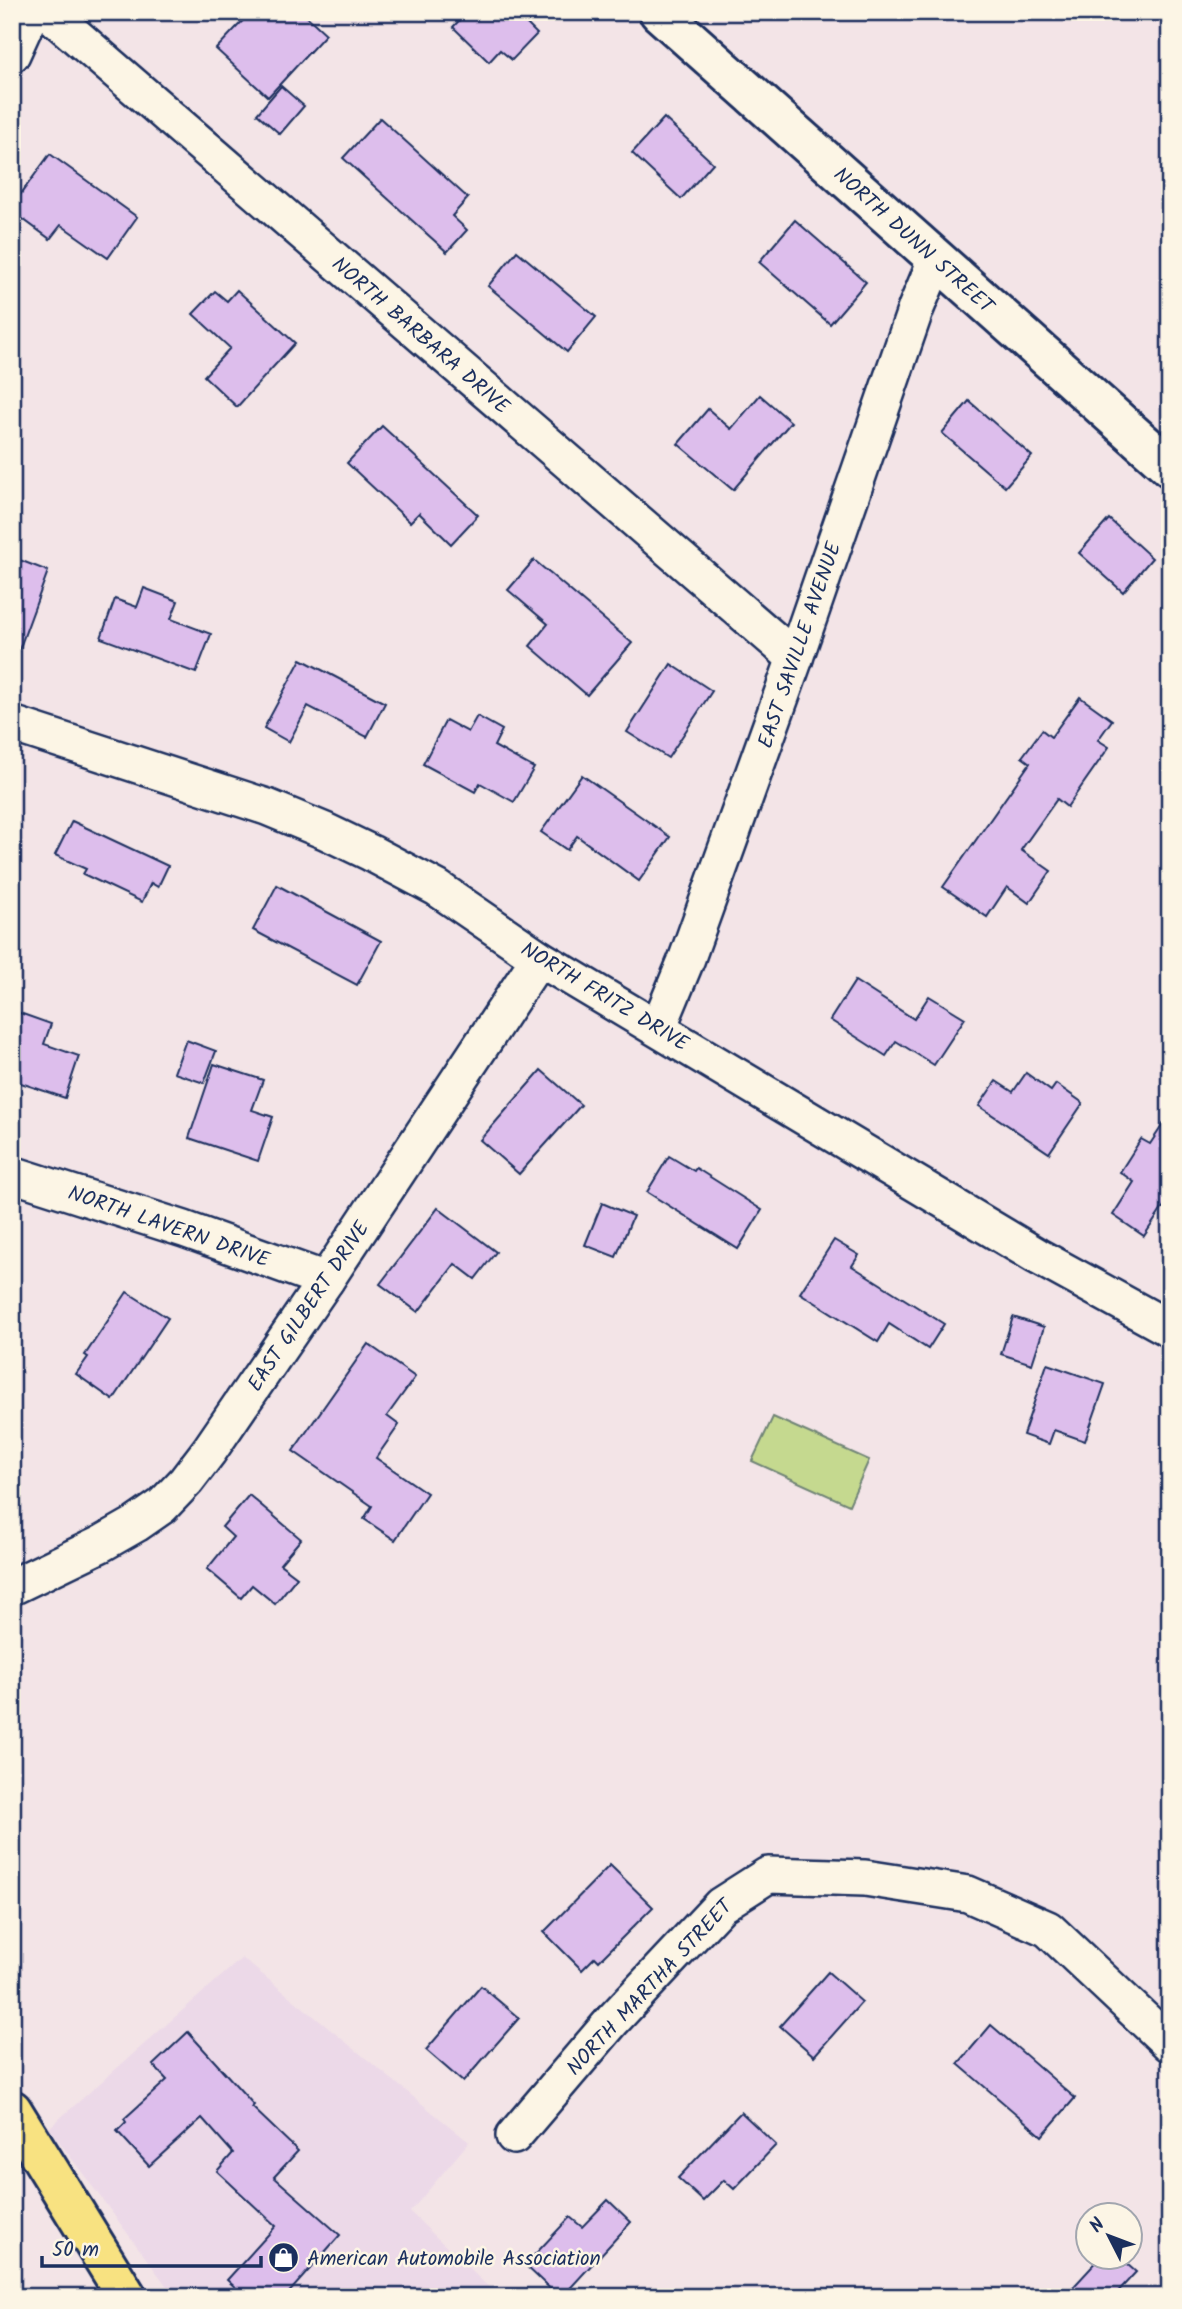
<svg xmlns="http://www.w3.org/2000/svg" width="1182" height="2309" font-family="Kalam,sans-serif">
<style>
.built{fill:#ecd9e8}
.green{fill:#c5d98f;stroke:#708476;stroke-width:2}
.building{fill:#ddbeec;stroke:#1b2f5e;stroke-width:2}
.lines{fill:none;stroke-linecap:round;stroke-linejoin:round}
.minor-casing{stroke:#1b2f5e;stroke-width:40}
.tertiary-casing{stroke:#1b2f5e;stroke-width:44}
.primary-casing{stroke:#1b2f5e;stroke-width:44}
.minor{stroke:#fcf5e5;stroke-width:35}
.tertiary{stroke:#fcf5e5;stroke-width:38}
.primary{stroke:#f8e281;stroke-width:38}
.labels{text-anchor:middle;stroke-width:5;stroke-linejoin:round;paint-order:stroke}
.street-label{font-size:21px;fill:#1b2f5e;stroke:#fcf5e5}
.poi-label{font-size:21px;fill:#1b2f5e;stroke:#fcf5e5;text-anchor:start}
</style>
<rect width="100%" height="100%" fill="#f3e4e7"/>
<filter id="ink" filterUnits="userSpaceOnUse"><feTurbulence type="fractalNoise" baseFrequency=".0143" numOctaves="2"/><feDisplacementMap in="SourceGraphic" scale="14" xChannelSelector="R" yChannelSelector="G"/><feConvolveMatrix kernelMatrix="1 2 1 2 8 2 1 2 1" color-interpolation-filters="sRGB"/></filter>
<g filter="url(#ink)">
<path class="built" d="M 242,1958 L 469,2142 L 410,2212 L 499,2297 L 175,2297 L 49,2128 Z"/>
<path class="green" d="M 773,1417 L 869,1460 L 849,1505 L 752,1461 Z"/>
<g class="building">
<path d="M 251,12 L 302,12 L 326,34 L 268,97 L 216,49 Z"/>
<path d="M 467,12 L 515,12 L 537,34 L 512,60 L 500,50 L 489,62 L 453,27 Z"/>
<path d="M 281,86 L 304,106 L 280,134 L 257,114 Z"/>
<path d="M 380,118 L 468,198 L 452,216 L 467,230 L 447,252 L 343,158 Z"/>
<path d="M 664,118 L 713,163 L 681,199 L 632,153 Z"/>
<path d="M 50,154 L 137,217 L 108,258 L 61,225 L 50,239 L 12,211 L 12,206 Z"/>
<path d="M 795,220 L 866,282 L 830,324 L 759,262 Z"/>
<path d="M 517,251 L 596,317 L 567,352 L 488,286 Z"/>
<path d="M 237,290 L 295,343 L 237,407 L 204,376 L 230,348 L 193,314 L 215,291 L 227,301 Z"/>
<path d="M 760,395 L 791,422 L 733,490 L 678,444 L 708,409 L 731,429 Z"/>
<path d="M 969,401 L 1032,456 L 1005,487 L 942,433 Z"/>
<path d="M 382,426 L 478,515 L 451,544 L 419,513 L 410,522 L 347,463 Z"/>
<path d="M 1109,519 L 1152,558 L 1123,592 L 1079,553 Z"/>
<path d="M 17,559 L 48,571 L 15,661 L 12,661 L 12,571 Z"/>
<path d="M 534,560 L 632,643 L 587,695 L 530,646 L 548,624 L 508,590 Z"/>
<path d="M 144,588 L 178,601 L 171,619 L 211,634 L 196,673 L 101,638 L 115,599 L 137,607 Z"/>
<path d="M 301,659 L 385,703 L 367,737 L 308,706 L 289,742 L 264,728 Z"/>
<path d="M 671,664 L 712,691 L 668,758 L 627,732 Z"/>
<path d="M 1080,697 L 1112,720 L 1098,740 L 1109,747 L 1067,807 L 1057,799 L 1021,850 L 1051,871 L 1029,903 L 1007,887 L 987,917 L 943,887 L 1030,763 L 1022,757 L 1042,730 L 1051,737 Z"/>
<path d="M 477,716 L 502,730 L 494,746 L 534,768 L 514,802 L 480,783 L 475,792 L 423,764 L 446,720 L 468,732 Z"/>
<path d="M 582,775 L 670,837 L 639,881 L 577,836 L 567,850 L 541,832 Z"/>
<path d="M 72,821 L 168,866 L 158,887 L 151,883 L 142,902 L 83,874 L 86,869 L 55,855 Z"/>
<path d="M 277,885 L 381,941 L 357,985 L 253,930 Z"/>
<path d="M 855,981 L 914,1019 L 929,996 L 965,1018 L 934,1065 L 896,1041 L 886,1056 L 830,1020 Z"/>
<path d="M 17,1012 L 51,1024 L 44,1044 L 79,1056 L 65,1098 L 12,1080 L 12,1027 Z"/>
<path d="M 186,1040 L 216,1051 L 204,1083 L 174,1073 Z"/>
<path d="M 214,1064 L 263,1080 L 252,1110 L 273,1117 L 258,1161 L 189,1138 Z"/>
<path d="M 541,1070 L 581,1105 L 519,1174 L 480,1140 Z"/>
<path d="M 1026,1073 L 1051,1091 L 1056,1084 L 1083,1103 L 1049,1153 L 979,1106 L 996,1081 L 1013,1092 Z"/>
<path d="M 1170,1114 L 1170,1197 L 1144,1236 L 1113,1215 L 1134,1182 L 1120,1172 L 1141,1139 L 1150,1144 Z"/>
<path d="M 669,1156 L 694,1171 L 696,1168 L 762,1210 L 738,1249 L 647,1192 Z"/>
<path d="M 602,1203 L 633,1216 L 616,1257 L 585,1245 Z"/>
<path d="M 438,1208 L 496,1252 L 475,1279 L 455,1264 L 418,1312 L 380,1284 Z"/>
<path d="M 834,1240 L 859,1255 L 852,1266 L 944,1324 L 928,1349 L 889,1324 L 878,1342 L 800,1293 Z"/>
<path d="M 127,1292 L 168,1318 L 113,1400 L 76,1374 L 88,1357 L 85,1355 Z"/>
<path d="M 1013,1317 L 1044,1327 L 1032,1364 L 1001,1354 Z"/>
<path d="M 368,1344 L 415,1377 L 387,1416 L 399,1425 L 376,1458 L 427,1493 L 395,1540 L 364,1519 L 372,1506 L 293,1451 Z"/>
<path d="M 1047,1364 L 1105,1384 L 1085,1441 L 1054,1430 L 1049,1444 L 1023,1435 Z"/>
<path d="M 249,1495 L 301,1539 L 280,1564 L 297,1577 L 275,1604 L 252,1585 L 241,1598 L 207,1569 L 233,1537 L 222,1527 Z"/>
<path d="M 610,1865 L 653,1907 L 599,1961 L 595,1957 L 582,1970 L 544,1932 Z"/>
<path d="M 828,1972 L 862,2002 L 814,2056 L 780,2026 Z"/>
<path d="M 481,1986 L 519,2018 L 463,2082 L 426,2050 Z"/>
<path d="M 991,2025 L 1075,2098 L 1042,2136 L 958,2064 Z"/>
<path d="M 188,2032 L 254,2105 L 252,2107 L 298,2151 L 274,2177 L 340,2235 L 285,2297 L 246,2297 L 227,2280 L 276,2226 L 217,2171 L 233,2153 L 202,2118 L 149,2166 L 117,2131 L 126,2122 L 124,2119 L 167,2080 L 153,2065 Z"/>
<path d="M 741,2112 L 776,2145 L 734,2189 L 724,2180 L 703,2201 L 678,2178 Z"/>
<path d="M 608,2200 L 631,2222 L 562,2297 L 559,2297 L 525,2265 L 570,2217 L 582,2227 Z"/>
<path d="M 1101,2257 L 1119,2257 L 1136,2272 L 1113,2297 L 1064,2297 Z"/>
</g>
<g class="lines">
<defs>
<g id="minor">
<path d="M 48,12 L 795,658"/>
<path d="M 12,54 L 31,12"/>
<path d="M 12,724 L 267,807 L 325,831 L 371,853 L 437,888 L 539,958 L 1037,1256 L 1170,1329"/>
<path d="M 658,1028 L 687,958 L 795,658 L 916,308 L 936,260"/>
<path d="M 12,1174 L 184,1229 L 326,1280"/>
<path d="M 12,1587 L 101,1544 L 136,1524 L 162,1506 L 186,1481 L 209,1451 L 326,1280 L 539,958"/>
<path d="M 514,2136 L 613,2020 L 721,1905 L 768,1875 L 865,1878 L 968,1894 L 1048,1929 L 1170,2044"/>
</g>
<path id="tertiary" d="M 659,12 L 1170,467"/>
<path id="primary" d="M 12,2110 L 127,2297"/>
</defs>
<use href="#minor" class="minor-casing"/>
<use href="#tertiary" class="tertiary-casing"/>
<use href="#primary" class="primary-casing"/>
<use href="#minor" class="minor"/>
<use href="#tertiary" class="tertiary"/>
<use href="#primary" class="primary"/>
</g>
</g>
<defs>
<symbol id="shop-disc" viewBox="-11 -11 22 22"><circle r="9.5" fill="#1b2f5e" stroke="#fcf5e5"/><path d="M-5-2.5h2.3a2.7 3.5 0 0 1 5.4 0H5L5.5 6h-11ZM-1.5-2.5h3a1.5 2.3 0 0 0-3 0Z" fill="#fff"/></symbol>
</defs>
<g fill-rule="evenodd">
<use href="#shop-disc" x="266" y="2240" width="35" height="35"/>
</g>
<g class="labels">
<g class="street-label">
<text transform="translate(914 240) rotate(42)" y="7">NORTH DUNN STREET</text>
<text transform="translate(421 335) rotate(41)" y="7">NORTH BARBARA DRIVE</text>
<text transform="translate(799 645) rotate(-71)" y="7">EAST SAVILLE AVENUE</text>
<text transform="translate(605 996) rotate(31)" y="7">NORTH FRITZ DRIVE</text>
<text transform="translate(169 1226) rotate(19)" y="7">NORTH LAVERN DRIVE</text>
<text transform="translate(308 1306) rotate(-56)" y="7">EAST GILBERT DRIVE</text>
<text transform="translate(649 1987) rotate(-47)" y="7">NORTH MARTHA STREET</text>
</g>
<g class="poi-label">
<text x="307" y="2265">American Automobile Association</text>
</g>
</g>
<rect width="1182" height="2309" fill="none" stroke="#fcf5e5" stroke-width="42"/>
<rect x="21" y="21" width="1140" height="2267" fill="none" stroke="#1b2f5e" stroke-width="2.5" filter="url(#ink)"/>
<g transform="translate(1109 2236) rotate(312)"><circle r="33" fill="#fcf5e5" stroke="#a2a6af" stroke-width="2"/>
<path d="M0-5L12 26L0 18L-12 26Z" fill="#1b2f5e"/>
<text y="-10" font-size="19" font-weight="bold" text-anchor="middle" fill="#1b2f5e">N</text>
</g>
<path d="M42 2256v10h219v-10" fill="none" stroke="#1b2f5e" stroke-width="3.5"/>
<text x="52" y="2256" font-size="21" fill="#1b2f5e" stroke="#fcf5e5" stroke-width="5" paint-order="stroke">50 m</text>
</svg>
